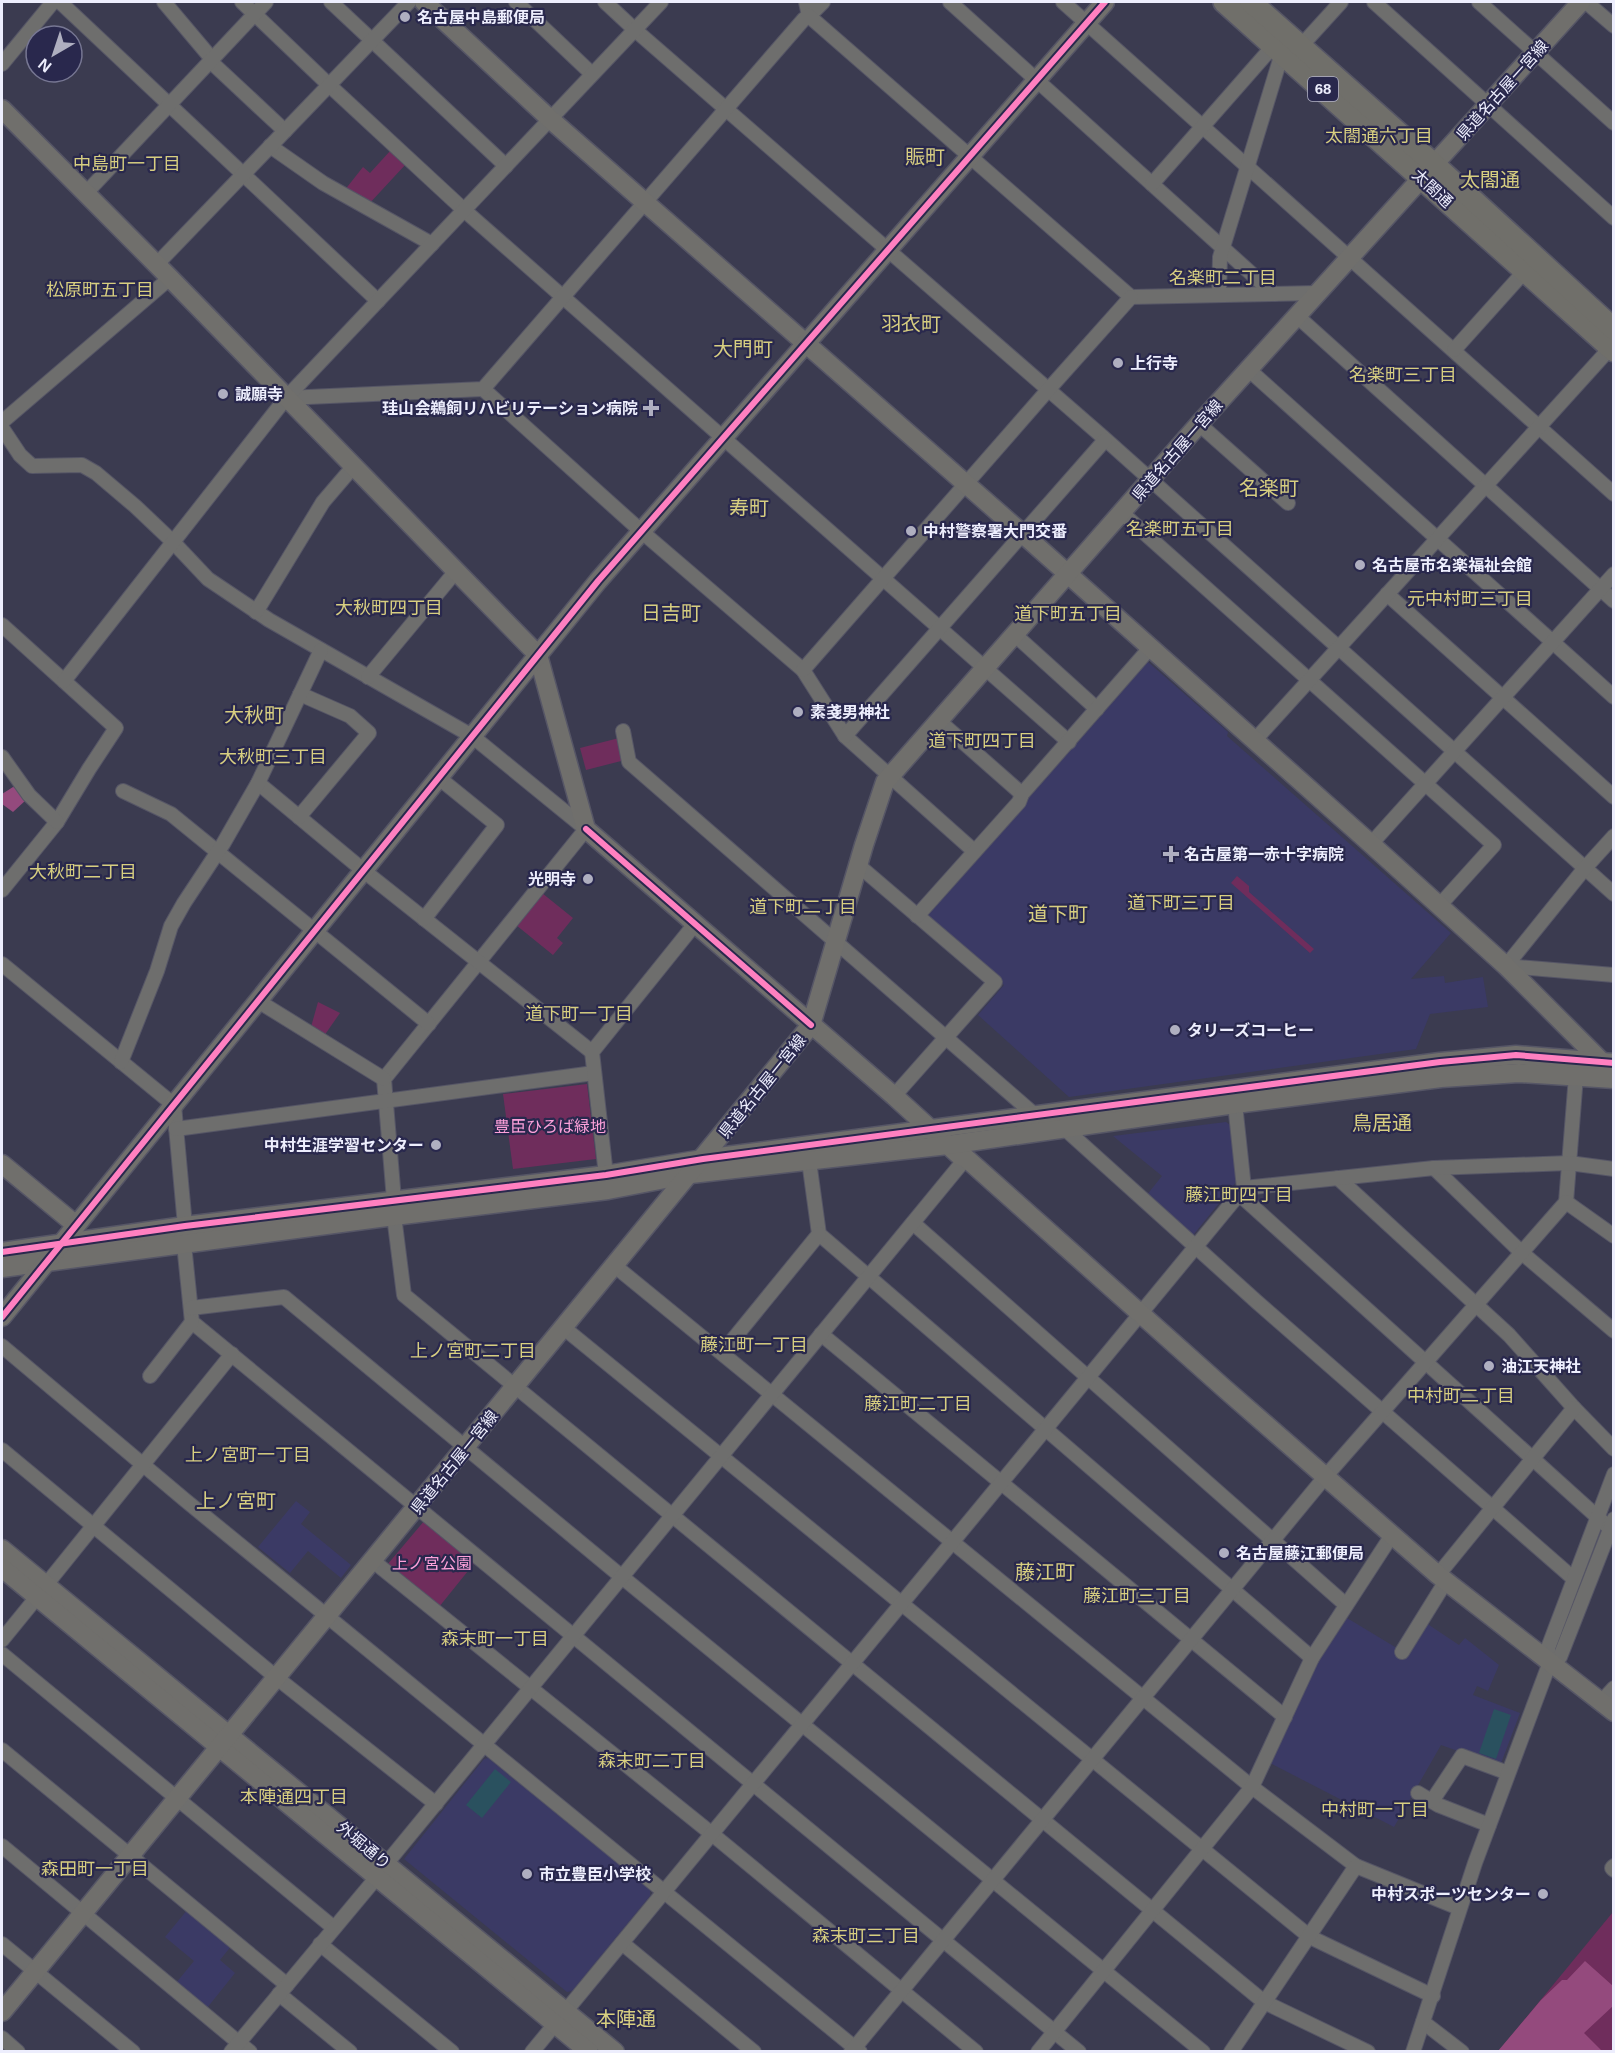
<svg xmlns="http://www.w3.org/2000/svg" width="1615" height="2053" font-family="Helvetica,'Noto Sans JP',sans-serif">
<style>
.built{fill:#3b3a65}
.green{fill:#6f2d5c}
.forest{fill:#944a7d}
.water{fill:#2a515f}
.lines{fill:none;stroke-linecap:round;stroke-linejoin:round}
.street-casing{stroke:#565666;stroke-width:16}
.secondary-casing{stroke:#565666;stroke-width:21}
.primary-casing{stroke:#565666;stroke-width:24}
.street{stroke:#6e6e6d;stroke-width:14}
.secondary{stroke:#706f6c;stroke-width:18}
.primary{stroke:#706f6a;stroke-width:21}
.cycleway-casing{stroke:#29284d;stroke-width:10}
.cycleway{stroke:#ff80c0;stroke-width:6}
.poi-dot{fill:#afafc0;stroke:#29284d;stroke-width:2}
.labels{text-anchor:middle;stroke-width:4.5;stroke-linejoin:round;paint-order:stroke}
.shield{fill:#29284d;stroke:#b2b3c8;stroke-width:1.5}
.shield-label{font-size:15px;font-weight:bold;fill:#edeefd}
.poi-label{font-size:16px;font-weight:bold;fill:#edeefd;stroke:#29284d;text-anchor:start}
.street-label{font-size:16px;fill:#edeefd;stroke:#29284d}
.park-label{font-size:16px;fill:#fda1da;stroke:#29284d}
.neighbourhood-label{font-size:18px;fill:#d7ce80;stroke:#29284d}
.quarter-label{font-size:20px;fill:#d7ce80;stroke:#29284d}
</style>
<rect width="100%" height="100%" fill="#3b3b50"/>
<g class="built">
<path d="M 1148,662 L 1228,732 L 1227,736 L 1451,933 L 1411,979 L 1444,976 L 1445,983 L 1483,977 L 1488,1007 L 1430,1014 L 1416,1049 L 1069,1097 L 978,1015 L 1004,985 L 926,915 Z"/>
<path d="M 1226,1122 L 1230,1125 L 1237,1181 L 1194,1234 L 1191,1235 L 1146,1196 L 1162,1176 L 1113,1136 Z"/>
<path d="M 296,1501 L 310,1512 L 301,1524 L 351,1565 L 341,1578 L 308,1551 L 290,1573 L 258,1547 Z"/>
<path d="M 1347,1618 L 1405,1653 L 1423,1621 L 1459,1645 L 1465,1638 L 1499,1665 L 1488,1691 L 1477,1686 L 1473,1695 L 1520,1713 L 1500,1766 L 1441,1745 L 1394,1827 L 1270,1763 L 1316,1666 Z"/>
<path d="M 488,1758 L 650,1889 L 650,1896 L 572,1991 L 567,1992 L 404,1859 L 484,1759 Z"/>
<path d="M 188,1909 L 232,1945 L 220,1960 L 235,1973 L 207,2008 L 176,1983 L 194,1961 L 165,1937 Z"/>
</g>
<g class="green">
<path d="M 391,150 L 406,164 L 368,205 L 344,191 L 363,167 L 370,173 Z"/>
<path d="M 619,738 L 625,760 L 586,770 L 580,748 Z"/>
<path d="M 1237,876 L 1249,886 L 1249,892 L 1314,949 L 1310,953 L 1231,883 Z"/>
<path d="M 542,893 L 573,918 L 557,938 L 563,943 L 553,955 L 516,925 Z"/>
<path d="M 318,1002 L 340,1013 L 324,1036 L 311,1027 Z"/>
<path d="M 587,1084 L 596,1159 L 513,1169 L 503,1094 Z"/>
<path d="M 425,1520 L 476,1561 L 439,1607 L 387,1565 Z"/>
<path d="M 1613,1912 L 1613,2051 L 1498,2052 Z"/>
</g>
<g class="forest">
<path d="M 13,787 L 17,788 L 26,800 L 13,812 L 2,804 L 2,794 Z"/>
<path d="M 1585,1961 L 1613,1986 L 1613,2006 L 1584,2033 L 1602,2051 L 1498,2051 L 1541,2000 L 1562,1980 L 1567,1980 Z"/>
</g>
<g class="water">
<path d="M 1494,1709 L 1511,1715 L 1496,1759 L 1479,1753 Z"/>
<path d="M 495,1769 L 511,1782 L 482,1818 L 466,1805 Z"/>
</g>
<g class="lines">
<defs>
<g id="street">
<path d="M 60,2 L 378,301"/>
<path d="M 164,2 L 212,59"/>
<path d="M 242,2 L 329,85 L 464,210 L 1069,742"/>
<path d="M 331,2 L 506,166"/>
<path d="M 516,2 L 592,74"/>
<path d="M 605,2 L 634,29 L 1104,438 L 1614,894"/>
<path d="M 806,2 L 809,16"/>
<path d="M 950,2 L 1274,294"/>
<path d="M 1063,2 L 1614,494"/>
<path d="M 1374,2 L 1614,218"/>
<path d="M 1479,2 L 1614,123"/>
<path d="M 1586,2 L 1614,26"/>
<path d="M 809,16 L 823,2"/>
<path d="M 1301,46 L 1341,2"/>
<path d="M 210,61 L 285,131"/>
<path d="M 2,64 L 53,2"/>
<path d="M 270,146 L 323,183 L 432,244"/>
<path d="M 1152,184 L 1274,45"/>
<path d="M 86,193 L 266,2"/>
<path d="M 157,264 L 409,2"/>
<path d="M 1219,295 L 1220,257 L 1282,53"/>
<path d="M 1297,316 L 1614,601"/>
<path d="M 1454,350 L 1524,272"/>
<path d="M 1248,369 L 1614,697"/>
<path d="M 483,389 L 641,531 L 803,670 L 845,736 L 974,851"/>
<path d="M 286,398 L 483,389 L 804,19 L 809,16 L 1131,297 L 1317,293"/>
<path d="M 2,422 L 170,278"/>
<path d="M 1199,424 L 1288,503"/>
<path d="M 2,428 L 20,455 L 32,466 L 82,465 L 96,473 L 135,506 L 174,543 L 208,579 L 269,620 L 472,736 L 586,829 L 384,1079 L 394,1200"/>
<path d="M 1122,513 L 1494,845 L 1439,906"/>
<path d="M 1387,594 L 1614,797"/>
<path d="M 256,612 L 323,502 L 353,467"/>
<path d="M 2,625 L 116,728 L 89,769 L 57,822 L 2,890"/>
<path d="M 1014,634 L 1097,709"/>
<path d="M 803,670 L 1048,390 L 1131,297"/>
<path d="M 368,677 L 456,571"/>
<path d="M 64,681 L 286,398 L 661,2"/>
<path d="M 938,720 L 1022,794"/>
<path d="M 623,731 L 629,762 L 1036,1116"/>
<path d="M 845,736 L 1105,440"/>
<path d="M 1254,741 L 1614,344"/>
<path d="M 2,757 L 29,795 L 57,822"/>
<path d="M 258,783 L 364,871 L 592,1052"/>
<path d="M 123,791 L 171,814 L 429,1024"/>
<path d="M 299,817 L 369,733 L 350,716 L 300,694"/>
<path d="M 1614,836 L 1585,868 L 1506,966 L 1614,975"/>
<path d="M 1371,844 L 1614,574"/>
<path d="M 858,865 L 995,982 L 894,1096"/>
<path d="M 917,916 L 1019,802 L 1022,794 L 1150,648"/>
<path d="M 424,919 L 497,825 L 439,778"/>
<path d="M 2,964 L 174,1105 L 185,1226"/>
<path d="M 258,1001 L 384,1079"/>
<path d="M 121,1062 L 157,971 L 171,926 L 184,903 L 223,844 L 258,783 L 321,650"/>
<path d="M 1235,1104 L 1244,1188"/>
<path d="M 1064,1128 L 1257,1302 L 1574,1579"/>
<path d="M 176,1129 L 594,1073"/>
<path d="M 809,1161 L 819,1234 L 1312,1658"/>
<path d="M 1434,1168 L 1521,1252 L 1614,1331"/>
<path d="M 606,1175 L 592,1052 L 695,924"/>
<path d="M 1338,1178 L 1509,1335 L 1574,1408 L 1614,1449"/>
<path d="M 1239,1194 L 1614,1532"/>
<path d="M 1566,1202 L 1576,1076"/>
<path d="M 394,1216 L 404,1295 L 1264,2002 L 1368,2052"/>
<path d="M 913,1223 L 1346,1605"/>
<path d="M 184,1244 L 192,1322 L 1079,2052"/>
<path d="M 615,1266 L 1252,1787 L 1356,1866 L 1459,1908"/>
<path d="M 191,1308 L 284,1297 L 622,1577 L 1203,2052"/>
<path d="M 564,1328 L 1310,1937 L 1433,1996"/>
<path d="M 821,1334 L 1285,1717"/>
<path d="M 2,1346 L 185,1500 L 860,2052"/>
<path d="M 722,1353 L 819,1234"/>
<path d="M 150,1376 L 192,1322"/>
<path d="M 2,1450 L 277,1678 L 436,1804"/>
<path d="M 373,1561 L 712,1834 L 976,2052"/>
<path d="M 1438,1575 L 1574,1408"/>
<path d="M 45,1586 L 232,1354"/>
<path d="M 2,1640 L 37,1597"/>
<path d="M 1402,1652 L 1446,1581"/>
<path d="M 2,1654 L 334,1928"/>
<path d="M 1550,1662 L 1548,1648 L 1614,1474"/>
<path d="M 1601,1702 L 1614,1688"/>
<path d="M 2,1750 L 287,1985"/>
<path d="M 1418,1793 L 1438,1805 L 1489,1825"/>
<path d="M 1432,1801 L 1462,1756 L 1508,1773"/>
<path d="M 2,1846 L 250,2052"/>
<path d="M 386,1864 L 966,1158"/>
<path d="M 1614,1866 L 1612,1868 L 1614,1870"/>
<path d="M 622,1943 L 754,2052"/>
<path d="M 2,1944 L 133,2052"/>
<path d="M 320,1944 L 452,2052"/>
<path d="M 279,1994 L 350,2052"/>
<path d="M 1423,2022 L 1462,2052"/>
<path d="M 2,2038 L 18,2052"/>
<path d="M 231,2052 L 377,1877"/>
<path d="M 532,2052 L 1244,1188 L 1434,1168 L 1569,1163 L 1614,1169"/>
<path d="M 851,2052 L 1325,1477 L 1566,1202 L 1614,1236"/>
<path d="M 1038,2052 L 1252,1787 L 1312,1658 L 1392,1535"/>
<path d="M 1231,2052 L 1356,1866"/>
<path d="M 1413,2052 L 1475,1863 L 1550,1662 L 1560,1657 L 1614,1519"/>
</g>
<g id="secondary">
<path d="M 424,2 L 550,119 L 1023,534 L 1371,844 L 1506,966 L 1604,1064"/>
<path d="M 2,109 L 170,278 L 538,655 L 586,829 L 894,1096 L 960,1156 L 966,1158 L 1225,1389 L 1438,1575 L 1614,1712"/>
<path d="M 2,1164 L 76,1225"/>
<path d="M 2,1252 L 185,1226 L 606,1175 L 703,1159 L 1440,1062 L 1516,1055 L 1614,1063"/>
<path d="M 2,1268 L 394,1216 L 608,1190 L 691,1174 L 948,1145 L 1235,1104 L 1441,1078 L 1519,1073 L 1614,1079"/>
<path d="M 2,1317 L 598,581 L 1105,2"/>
<path d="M 2,1549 L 615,2052"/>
<path d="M 2,1568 L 589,2052"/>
<path d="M 2,2012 L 811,1025 L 864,845 L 885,782 L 1199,424 L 1581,2"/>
</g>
<g id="primary">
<path d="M 1224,2 L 1614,351"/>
<path d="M 1251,2 L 1435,165 L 1614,329"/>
</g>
</defs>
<use href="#street" class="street-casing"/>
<use href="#secondary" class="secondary-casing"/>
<use href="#primary" class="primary-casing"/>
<use href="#street" class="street"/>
<use href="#secondary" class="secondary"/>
<use href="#primary" class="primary"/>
<defs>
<g id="cycleway">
<path d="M 586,829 L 811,1025"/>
<path d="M 2,1252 L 185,1226 L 606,1175 L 703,1159 L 1440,1062 L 1516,1055 L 1614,1063"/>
<path d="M 2,1317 L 598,581 L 1105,2"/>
</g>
</defs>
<use href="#cycleway" class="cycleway-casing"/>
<use href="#cycleway" class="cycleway"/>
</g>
<g class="poi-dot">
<circle cx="405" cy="17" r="6"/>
<circle cx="1118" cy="363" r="6"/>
<circle cx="223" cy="394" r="6"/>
<path d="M648 399h6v6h6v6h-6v6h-6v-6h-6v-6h6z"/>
<circle cx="911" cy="531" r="6"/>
<circle cx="1360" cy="565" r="6"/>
<circle cx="798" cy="712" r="6"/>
<path d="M1168 845h6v6h6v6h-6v6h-6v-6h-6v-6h6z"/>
<circle cx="588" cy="879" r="6"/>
<circle cx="1175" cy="1030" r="6"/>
<circle cx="436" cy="1145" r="6"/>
<circle cx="1489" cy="1366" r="6"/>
<circle cx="1224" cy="1553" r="6"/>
<circle cx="527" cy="1874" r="6"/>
<circle cx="1543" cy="1894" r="6"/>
</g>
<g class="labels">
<rect class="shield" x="1308" y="77" width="30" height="24" rx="4.5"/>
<g class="shield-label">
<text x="1323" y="94">68</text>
</g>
<g class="poi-label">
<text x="417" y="23">名古屋中島郵便局</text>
<text x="1130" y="369">上行寺</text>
<text x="235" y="400">誠願寺</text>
<text x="638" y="414" text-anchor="end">珪山会鵜飼リハビリテーション病院</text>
<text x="923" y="537">中村警察署大門交番</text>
<text x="1372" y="571">名古屋市名楽福祉会館</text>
<text x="810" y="718">素戔男神社</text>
<text x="1184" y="860">名古屋第一赤十字病院</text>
<text x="576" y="885" text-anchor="end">光明寺</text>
<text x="1187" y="1036">タリーズコーヒー</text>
<text x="424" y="1151" text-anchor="end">中村生涯学習センター</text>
<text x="1501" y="1372">油江天神社</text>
<text x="1236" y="1559">名古屋藤江郵便局</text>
<text x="539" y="1880">市立豊臣小学校</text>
<text x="1531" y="1900" text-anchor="end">中村スポーツセンター</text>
</g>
<g class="street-label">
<text transform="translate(1502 90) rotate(-48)" y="6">県道名古屋一宮線</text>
<text transform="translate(1433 188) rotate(43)" y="6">太閤通</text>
<text transform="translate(1177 450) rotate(-49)" y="6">県道名古屋一宮線</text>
<text transform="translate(762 1086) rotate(-51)" y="6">県道名古屋一宮線</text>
<text transform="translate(454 1462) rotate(-51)" y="6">県道名古屋一宮線</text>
<text transform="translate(364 1845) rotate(40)" y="6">外堀通り</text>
</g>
<g class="park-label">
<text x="550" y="1132">豊臣ひろば緑地</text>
<text x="432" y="1569">上ノ宮公園</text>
</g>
<g class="neighbourhood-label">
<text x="1379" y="142">太閤通六丁目</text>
<text x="127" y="170">中島町一丁目</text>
<text x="1223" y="284">名楽町二丁目</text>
<text x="100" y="296">松原町五丁目</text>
<text x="1403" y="381">名楽町三丁目</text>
<text x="1180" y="535">名楽町五丁目</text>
<text x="1470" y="605">元中村町三丁目</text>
<text x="389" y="614">大秋町四丁目</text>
<text x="1068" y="620">道下町五丁目</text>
<text x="982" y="747">道下町四丁目</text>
<text x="273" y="763">大秋町三丁目</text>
<text x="83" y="878">大秋町二丁目</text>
<text x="1181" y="909">道下町三丁目</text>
<text x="803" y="913">道下町二丁目</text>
<text x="579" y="1020">道下町一丁目</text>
<text x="1239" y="1201">藤江町四丁目</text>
<text x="754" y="1351">藤江町一丁目</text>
<text x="473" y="1357">上ノ宮町二丁目</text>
<text x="1461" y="1402">中村町二丁目</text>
<text x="918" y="1410">藤江町二丁目</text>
<text x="248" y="1461">上ノ宮町一丁目</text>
<text x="1137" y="1602">藤江町三丁目</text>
<text x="495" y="1645">森末町一丁目</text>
<text x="652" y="1767">森末町二丁目</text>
<text x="294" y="1803">本陣通四丁目</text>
<text x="1375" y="1816">中村町一丁目</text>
<text x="95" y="1875">森田町一丁目</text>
<text x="866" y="1942">森末町三丁目</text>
</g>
<g class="quarter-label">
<text x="925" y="164">賑町</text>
<text x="1490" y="187">太閤通</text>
<text x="911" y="331">羽衣町</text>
<text x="743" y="356">大門町</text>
<text x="1269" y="495">名楽町</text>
<text x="749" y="515">寿町</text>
<text x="671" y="620">日吉町</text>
<text x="254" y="722">大秋町</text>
<text x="1058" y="921">道下町</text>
<text x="1382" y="1130">鳥居通</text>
<text x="236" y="1508">上ノ宮町</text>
<text x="1045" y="1579">藤江町</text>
<text x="626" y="2026">本陣通</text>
</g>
</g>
<rect width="1615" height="2053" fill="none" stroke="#edeefd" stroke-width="6"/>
<g transform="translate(54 54) rotate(219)"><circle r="28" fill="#29284d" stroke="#777793" stroke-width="1.5"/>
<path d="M0-4.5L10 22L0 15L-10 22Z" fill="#afafc0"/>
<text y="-9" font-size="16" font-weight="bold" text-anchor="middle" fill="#edeefd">N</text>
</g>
</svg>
